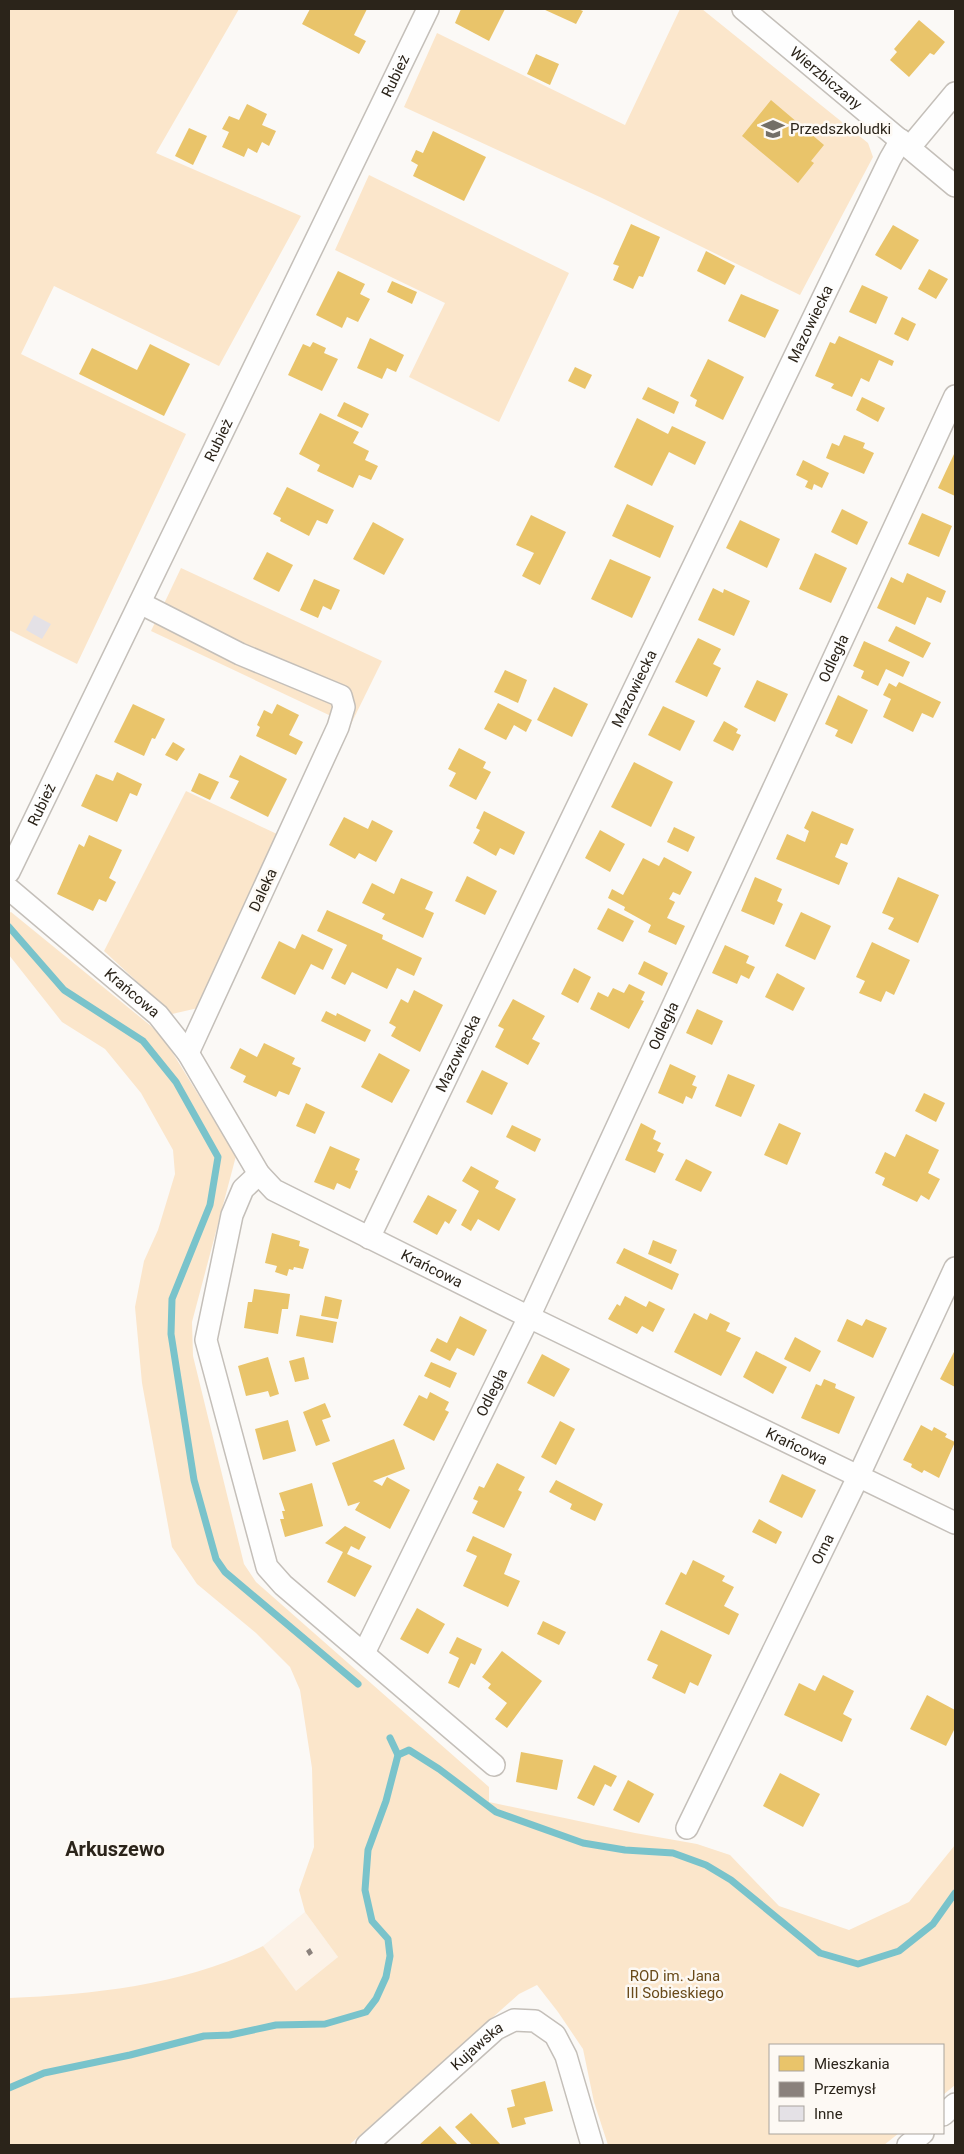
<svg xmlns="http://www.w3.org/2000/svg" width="964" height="2154" font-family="Roboto,sans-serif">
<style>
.industrial{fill:#fcf2e7}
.green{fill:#fbe6cb}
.homes{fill:#e9c46a}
.industry{fill:#8a817c}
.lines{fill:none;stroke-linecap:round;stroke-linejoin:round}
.stream{stroke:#79c3cb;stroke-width:7}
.building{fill:#e4e1e6}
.minor-casing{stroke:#c4bfb9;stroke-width:24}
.minor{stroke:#fefefe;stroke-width:21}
.labels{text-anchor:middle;stroke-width:5;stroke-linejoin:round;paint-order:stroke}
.street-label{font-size:15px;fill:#2b241a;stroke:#fdf9f4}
.poi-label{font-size:15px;fill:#2b241a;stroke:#fdf9f4;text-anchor:start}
.park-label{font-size:15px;fill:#694a1a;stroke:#fdf9f4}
.district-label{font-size:20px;font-weight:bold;fill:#2b241a;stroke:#fdf9f4}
</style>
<rect width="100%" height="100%" fill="#fbf9f6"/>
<path class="industrial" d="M 305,1912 L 338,1957 L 297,1993 L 263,1946 Z"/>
<g class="green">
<path d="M 9,9 L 239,9 L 156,153 L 301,216 L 219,366 L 54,286 L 21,354 L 186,434 L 77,664 L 9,630 Z"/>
<path d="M 680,9 L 702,9 L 868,143 L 873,157 L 800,295 L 602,198 L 404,107 L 437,33 L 625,125 Z"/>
<path d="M 369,175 L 569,273 L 499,422 L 409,377 L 445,303 L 335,250 Z"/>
<path d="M 181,568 L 382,661 L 351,724 L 331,716 L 151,631 Z"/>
<path d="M 186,791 L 277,834 L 198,1008 L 172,1014 L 104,951 Z"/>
<path d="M 11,912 L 151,1026 L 166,1042 L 236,1156 L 192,1322 L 193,1356 L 244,1564 L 256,1582 L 489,1787 L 489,1802 L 635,1833 L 697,1844 L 730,1855 L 779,1906 L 849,1930 L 909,1902 L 955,1845 L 955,2085 L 943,2095 L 943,2045 L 770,2045 L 770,2133 L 899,2133 L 884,2145 L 608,2145 L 594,2102 L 583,2049 L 558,2012 L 537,1985 L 519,1994 L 349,2145 L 9,2145 L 9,1998 C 95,1994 185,1985 263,1946 L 296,1991 L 338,1957 L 305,1912 L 299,1890 L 314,1847 L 312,1768 L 300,1690 L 290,1667 L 256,1633 L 197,1584 L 172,1547 L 142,1383 L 135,1307 L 144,1261 L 158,1230 L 175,1174 L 173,1150 L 141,1093 L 105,1049 L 62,1022 L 9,955 L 9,913 Z"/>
</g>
<g class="homes">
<path d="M 310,9 L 367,9 L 354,35 L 366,41 L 359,54 L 302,24 Z"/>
<path d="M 461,9 L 505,9 L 489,41 L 455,23 Z"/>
<path d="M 543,9 L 578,9 L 583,11 L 576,24 Z"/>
<path d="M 919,20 L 945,42 L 934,55 L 930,53 L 909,77 L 890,60 L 897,52 L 894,49 Z"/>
<path d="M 536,54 L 559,64 L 550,85 L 527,74 Z"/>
<path d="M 771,100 L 824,145 L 811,161 L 814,163 L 798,183 L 742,136 Z"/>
<path d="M 247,104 L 267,114 L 262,125 L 276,131 L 269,146 L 262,142 L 257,153 L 248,148 L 244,157 L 222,147 L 229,132 L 222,129 L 229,116 L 239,120 Z"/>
<path d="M 189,128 L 207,136 L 193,165 L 175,156 Z"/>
<path d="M 433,131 L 486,157 L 464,201 L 413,176 L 418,165 L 411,161 L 416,150 L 423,153 Z"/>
<path d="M 631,224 L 660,237 L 643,277 L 639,276 L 633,289 L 613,280 L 619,266 L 613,264 Z"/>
<path d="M 893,225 L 919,240 L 901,270 L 875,255 Z"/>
<path d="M 706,251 L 735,266 L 725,285 L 697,271 Z"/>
<path d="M 929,269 L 948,279 L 936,299 L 918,289 Z"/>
<path d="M 338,271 L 365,284 L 360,294 L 370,299 L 358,322 L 347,317 L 342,328 L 316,315 Z"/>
<path d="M 392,281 L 417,292 L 412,304 L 387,292 Z"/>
<path d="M 862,285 L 888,297 L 876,324 L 849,312 Z"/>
<path d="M 741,294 L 779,310 L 765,338 L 728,321 Z"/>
<path d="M 902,317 L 916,324 L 908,341 L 894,334 Z"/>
<path d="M 839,336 L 894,361 L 892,366 L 879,360 L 869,382 L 861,378 L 852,397 L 831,388 L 834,384 L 815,376 L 830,342 L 835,344 Z"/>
<path d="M 370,338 L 404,355 L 396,372 L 387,368 L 382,379 L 357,368 Z"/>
<path d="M 313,342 L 326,348 L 324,353 L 338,359 L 322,391 L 288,375 L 303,344 L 310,347 Z"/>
<path d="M 150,344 L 190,364 L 164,416 L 79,374 L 92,348 L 137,370 Z"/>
<path d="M 708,359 L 744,377 L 723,420 L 695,406 L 697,400 L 690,396 Z"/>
<path d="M 575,367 L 592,375 L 585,389 L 568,381 Z"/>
<path d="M 648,387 L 679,402 L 674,414 L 642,399 Z"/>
<path d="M 862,397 L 885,408 L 878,422 L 856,410 Z"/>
<path d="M 344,402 L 369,414 L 362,428 L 337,416 Z"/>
<path d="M 320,413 L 359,432 L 353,443 L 369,451 L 365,460 L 378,466 L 371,480 L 359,475 L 353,488 L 317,471 L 320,465 L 299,454 Z"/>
<path d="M 637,418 L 668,434 L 672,426 L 706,442 L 695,465 L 669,452 L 652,486 L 614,467 Z"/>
<path d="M 844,435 L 865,443 L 863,448 L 874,453 L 864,474 L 826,458 L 832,443 L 839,446 Z"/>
<path d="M 955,452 L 955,496 L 938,488 Z"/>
<path d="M 803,460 L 829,473 L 822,488 L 814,484 L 812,490 L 805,487 L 808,481 L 796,475 Z"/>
<path d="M 287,487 L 334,510 L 327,524 L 317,520 L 309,536 L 280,521 L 281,518 L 273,514 Z"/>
<path d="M 627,504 L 674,526 L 660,558 L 612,536 Z"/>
<path d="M 842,509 L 868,522 L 857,545 L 831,532 Z"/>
<path d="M 922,513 L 952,526 L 939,557 L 908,544 Z"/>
<path d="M 531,515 L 566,532 L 540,585 L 522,576 L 534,553 L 516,545 Z"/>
<path d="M 740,520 L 780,539 L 767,568 L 726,548 Z"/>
<path d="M 373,522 L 404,539 L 384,575 L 353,559 Z"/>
<path d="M 267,552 L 293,565 L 279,592 L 253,579 Z"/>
<path d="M 815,553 L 847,568 L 831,603 L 799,589 Z"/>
<path d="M 610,559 L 651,577 L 632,618 L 591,599 Z"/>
<path d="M 907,573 L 946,591 L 941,603 L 927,597 L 915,625 L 877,608 L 891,577 L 903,583 Z"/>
<path d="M 314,579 L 340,590 L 331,610 L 323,606 L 318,618 L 300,610 Z"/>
<path d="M 713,588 L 723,593 L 724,589 L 750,601 L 734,636 L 698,620 Z"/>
<path d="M 896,626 L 931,643 L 923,658 L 888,641 Z"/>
<path d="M 698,638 L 721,649 L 713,664 L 721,668 L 707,697 L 675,682 Z"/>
<path d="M 864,641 L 910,662 L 903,677 L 886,669 L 878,686 L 861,678 L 864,671 L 853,666 Z"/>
<path d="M 505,670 L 527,680 L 518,703 L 494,692 Z"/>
<path d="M 757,680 L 788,694 L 775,722 L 744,707 Z"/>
<path d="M 899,682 L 941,702 L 933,718 L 922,713 L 913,732 L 883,717 L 891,699 L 883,695 L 889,683 L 896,687 Z"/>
<path d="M 554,687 L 588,704 L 572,737 L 537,720 Z"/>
<path d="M 838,695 L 868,710 L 852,744 L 835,736 L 838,730 L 825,724 Z"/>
<path d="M 498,703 L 532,720 L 526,732 L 514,725 L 506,740 L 484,729 Z"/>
<path d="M 133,704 L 165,719 L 155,739 L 152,738 L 144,756 L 114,742 Z"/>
<path d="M 277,704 L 299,715 L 289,735 L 303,742 L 296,755 L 256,736 L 260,727 L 257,725 L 264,710 L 272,714 Z"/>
<path d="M 663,706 L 695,721 L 680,751 L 648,735 Z"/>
<path d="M 724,721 L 738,729 L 736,733 L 741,735 L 733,751 L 713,741 Z"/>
<path d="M 173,742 L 185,749 L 177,761 L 165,755 Z"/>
<path d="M 459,748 L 486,762 L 483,768 L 491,772 L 476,800 L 449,786 L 456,773 L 448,769 Z"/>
<path d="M 240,755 L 287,779 L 268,817 L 230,798 L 239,781 L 229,777 Z"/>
<path d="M 634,762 L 673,782 L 651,827 L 611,807 Z"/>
<path d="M 117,772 L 142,784 L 137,796 L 130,793 L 117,822 L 81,806 L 96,774 L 113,781 Z"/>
<path d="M 199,773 L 219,782 L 210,800 L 191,791 Z"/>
<path d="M 484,811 L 525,832 L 514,855 L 500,848 L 496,856 L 473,843 L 480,830 L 476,828 Z"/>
<path d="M 812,811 L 854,829 L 847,845 L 841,843 L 835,857 L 848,863 L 839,885 L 776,859 L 787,834 L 805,842 L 809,831 L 804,828 Z"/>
<path d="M 344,817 L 368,829 L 372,820 L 393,831 L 376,862 L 359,853 L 355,859 L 329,845 Z"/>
<path d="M 674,827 L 695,837 L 688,852 L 667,842 Z"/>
<path d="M 600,830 L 625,844 L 610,872 L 585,858 Z"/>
<path d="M 89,835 L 122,850 L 109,878 L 116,882 L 106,902 L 99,899 L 93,911 L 57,894 L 79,844 L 84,847 Z"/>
<path d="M 664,857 L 692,872 L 680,895 L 673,892 L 669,899 L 675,902 L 667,918 L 685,926 L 676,945 L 648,932 L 651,925 L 624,910 L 625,907 L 608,898 L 612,889 L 623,895 L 643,858 L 659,866 Z"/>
<path d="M 467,876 L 497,891 L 485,915 L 455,901 Z"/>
<path d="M 755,877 L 782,889 L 777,901 L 783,904 L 774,925 L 741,911 Z"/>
<path d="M 898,877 L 939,895 L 918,943 L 888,929 L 894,918 L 882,913 Z"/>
<path d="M 401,878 L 433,892 L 425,909 L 434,913 L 423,938 L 382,919 L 385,914 L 362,903 L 372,883 L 394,894 Z"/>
<path d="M 608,908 L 634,921 L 623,942 L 597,929 Z"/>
<path d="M 327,910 L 383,935 L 382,939 L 422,958 L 414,976 L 397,968 L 387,989 L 352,972 L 345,985 L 331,978 L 347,945 L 317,931 Z"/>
<path d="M 801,912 L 831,926 L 815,960 L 785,946 Z"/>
<path d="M 302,934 L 333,949 L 323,970 L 311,964 L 295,995 L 261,978 L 279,941 L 295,949 Z"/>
<path d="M 872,942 L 910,960 L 894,995 L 886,991 L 881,1002 L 859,993 L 865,981 L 856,977 Z"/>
<path d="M 725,945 L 749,956 L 746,963 L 755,967 L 749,979 L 741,975 L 737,984 L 712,973 Z"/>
<path d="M 644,961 L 668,973 L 662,986 L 638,974 Z"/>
<path d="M 574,968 L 591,977 L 578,1003 L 561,994 Z"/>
<path d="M 777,973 L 805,988 L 793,1011 L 765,997 Z"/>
<path d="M 629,984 L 645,992 L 641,1000 L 644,1001 L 629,1029 L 590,1009 L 598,992 L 608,997 L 613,988 L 624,993 Z"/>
<path d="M 414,990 L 443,1005 L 420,1052 L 391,1036 L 396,1027 L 389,1023 L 401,999 L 408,1003 Z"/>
<path d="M 513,999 L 545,1016 L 532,1039 L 540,1043 L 528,1065 L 495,1047 L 504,1029 L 498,1026 Z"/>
<path d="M 697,1009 L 723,1021 L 712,1045 L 686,1033 Z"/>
<path d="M 326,1011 L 336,1016 L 337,1013 L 371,1030 L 365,1042 L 321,1021 Z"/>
<path d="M 264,1043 L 295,1058 L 292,1064 L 301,1068 L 289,1095 L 279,1091 L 276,1097 L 243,1082 L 246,1076 L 230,1068 L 240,1048 L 257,1057 Z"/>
<path d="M 379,1053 L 410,1070 L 392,1103 L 361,1087 Z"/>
<path d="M 670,1064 L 696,1076 L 692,1085 L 697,1087 L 692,1099 L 686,1096 L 683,1104 L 658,1093 Z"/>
<path d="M 482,1070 L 508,1083 L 492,1115 L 466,1102 Z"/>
<path d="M 728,1074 L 755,1085 L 741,1117 L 715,1106 Z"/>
<path d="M 924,1093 L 945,1103 L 936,1122 L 915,1111 Z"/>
<path d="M 306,1103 L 325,1112 L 315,1134 L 296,1126 Z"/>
<path d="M 641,1123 L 656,1131 L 653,1139 L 661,1143 L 657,1151 L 664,1154 L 655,1173 L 625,1160 Z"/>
<path d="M 779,1123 L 801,1133 L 787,1165 L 764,1155 Z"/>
<path d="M 512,1125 L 541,1139 L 535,1152 L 506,1137 Z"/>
<path d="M 906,1134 L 939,1150 L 928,1173 L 940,1179 L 929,1200 L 921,1195 L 917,1202 L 882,1185 L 885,1178 L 875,1173 L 885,1152 L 895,1157 Z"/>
<path d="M 330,1146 L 360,1159 L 355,1170 L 358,1171 L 350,1189 L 337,1183 L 334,1190 L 314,1182 Z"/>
<path d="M 686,1159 L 712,1172 L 701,1192 L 675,1180 Z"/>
<path d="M 471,1166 L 499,1181 L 495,1188 L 516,1199 L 499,1231 L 478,1219 L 471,1231 L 461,1225 L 479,1191 L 462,1181 Z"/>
<path d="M 428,1195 L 457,1210 L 449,1224 L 445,1221 L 437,1235 L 413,1222 Z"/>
<path d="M 272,1233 L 300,1241 L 299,1246 L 309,1249 L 303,1269 L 294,1267 L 293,1270 L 289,1269 L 287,1276 L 275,1272 L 277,1266 L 265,1263 Z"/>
<path d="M 653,1240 L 677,1250 L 671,1264 L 648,1254 Z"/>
<path d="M 624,1248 L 679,1274 L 672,1290 L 616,1263 Z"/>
<path d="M 254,1289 L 290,1294 L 288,1309 L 282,1309 L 278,1334 L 244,1328 L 248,1302 L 252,1302 Z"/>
<path d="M 325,1296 L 342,1300 L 338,1319 L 321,1316 Z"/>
<path d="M 625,1296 L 646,1307 L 649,1301 L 665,1309 L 653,1332 L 642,1326 L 637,1334 L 608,1319 L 617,1304 L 620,1306 Z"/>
<path d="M 694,1313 L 707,1320 L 710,1313 L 730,1323 L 726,1331 L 741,1338 L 721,1376 L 674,1352 Z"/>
<path d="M 300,1315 L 337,1322 L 333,1343 L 296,1336 Z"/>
<path d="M 460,1316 L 487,1330 L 474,1356 L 457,1348 L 450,1361 L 430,1351 L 437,1338 L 447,1343 Z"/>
<path d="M 847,1319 L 862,1326 L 866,1319 L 887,1328 L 873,1358 L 837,1341 Z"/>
<path d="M 795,1337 L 821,1351 L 810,1372 L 784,1359 Z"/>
<path d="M 955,1350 L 955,1387 L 940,1379 Z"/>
<path d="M 756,1351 L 787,1367 L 773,1394 L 743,1377 Z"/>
<path d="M 542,1354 L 570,1369 L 554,1397 L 527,1383 Z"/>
<path d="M 268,1357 L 279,1394 L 270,1397 L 268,1391 L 246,1396 L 238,1366 Z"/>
<path d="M 304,1357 L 309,1379 L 295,1382 L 289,1361 Z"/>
<path d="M 431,1362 L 457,1373 L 450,1388 L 424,1376 Z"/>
<path d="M 824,1379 L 836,1384 L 835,1388 L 855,1397 L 839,1434 L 801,1418 L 816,1384 L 821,1386 Z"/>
<path d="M 430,1392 L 449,1402 L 445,1410 L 449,1412 L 434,1441 L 403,1425 L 419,1395 L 427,1399 Z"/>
<path d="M 325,1403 L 331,1417 L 322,1420 L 330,1441 L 316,1446 L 303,1412 Z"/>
<path d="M 288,1420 L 296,1451 L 263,1460 L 255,1429 Z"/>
<path d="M 560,1421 L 575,1429 L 556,1465 L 541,1457 Z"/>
<path d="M 921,1425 L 932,1431 L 934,1427 L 947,1434 L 945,1437 L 955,1442 L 939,1478 L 924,1470 L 922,1473 L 911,1467 L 912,1464 L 903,1460 Z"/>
<path d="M 394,1439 L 405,1469 L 373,1481 L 382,1486 L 387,1477 L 410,1490 L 390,1529 L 355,1510 L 360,1502 L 348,1506 L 332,1463 Z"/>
<path d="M 497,1463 L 525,1477 L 518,1490 L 522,1492 L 504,1528 L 472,1513 L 478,1501 L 473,1499 L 479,1486 L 484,1488 Z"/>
<path d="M 782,1474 L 816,1490 L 802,1518 L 769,1502 Z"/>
<path d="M 556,1480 L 603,1504 L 595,1521 L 570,1509 L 572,1504 L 549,1492 Z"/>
<path d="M 312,1483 L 323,1526 L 285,1537 L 280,1519 L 284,1519 L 282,1511 L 285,1511 L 279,1493 Z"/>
<path d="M 759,1519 L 782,1532 L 776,1544 L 752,1532 Z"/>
<path d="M 345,1526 L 366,1537 L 359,1550 L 351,1546 L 347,1554 L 372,1566 L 355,1597 L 327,1582 L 343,1552 L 325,1543 Z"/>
<path d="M 473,1536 L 512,1554 L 504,1574 L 520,1581 L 508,1607 L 463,1586 L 477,1556 L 466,1551 Z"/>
<path d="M 693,1560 L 725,1576 L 722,1581 L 734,1587 L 724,1606 L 739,1614 L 729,1635 L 665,1604 L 681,1572 L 686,1575 Z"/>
<path d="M 417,1608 L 445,1624 L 428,1654 L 400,1639 Z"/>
<path d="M 543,1621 L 566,1632 L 559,1645 L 537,1634 Z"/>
<path d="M 661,1630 L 712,1655 L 698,1686 L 690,1682 L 685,1694 L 652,1678 L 658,1665 L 647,1660 Z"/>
<path d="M 457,1637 L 482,1649 L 475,1665 L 471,1663 L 459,1688 L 448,1683 L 459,1658 L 449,1653 Z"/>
<path d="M 502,1651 L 542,1681 L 507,1728 L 495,1719 L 507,1703 L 488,1688 L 491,1684 L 482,1677 Z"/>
<path d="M 823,1675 L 854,1691 L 843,1714 L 852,1719 L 842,1742 L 784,1715 L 799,1683 L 815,1691 Z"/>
<path d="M 927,1695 L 955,1710 L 955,1728 L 946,1746 L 910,1729 Z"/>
<path d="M 521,1752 L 563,1760 L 557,1790 L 516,1782 Z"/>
<path d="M 594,1765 L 617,1776 L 611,1787 L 605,1784 L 594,1806 L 577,1798 Z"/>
<path d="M 780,1773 L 820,1794 L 803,1827 L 763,1806 Z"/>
<path d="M 628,1780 L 654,1794 L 639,1823 L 613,1810 Z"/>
<path d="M 545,2081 L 553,2111 L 524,2118 L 526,2124 L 512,2128 L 507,2108 L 515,2106 L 511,2090 Z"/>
<path d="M 471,2113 L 501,2145 L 472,2145 L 455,2127 Z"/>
<path d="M 440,2126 L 458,2145 L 419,2145 Z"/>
</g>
<path class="industry" d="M 310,1948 L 313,1953 L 309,1956 L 306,1951 Z"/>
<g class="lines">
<g class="stream">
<path d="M 9,927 L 64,990 L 143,1041 L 176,1082 L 218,1157 L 210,1205 L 172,1299 L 171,1334 L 194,1480 L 216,1559 L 225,1572 L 358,1684"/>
<path d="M 398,1755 L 409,1750 L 439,1769 L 496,1812 L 583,1843 L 625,1850 L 673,1853 L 706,1865 L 731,1880 L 820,1953 L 858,1964 L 899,1951 L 933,1924 L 955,1893"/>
<path d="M 9,2088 L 44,2073 L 130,2055 L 204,2036 L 230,2035 L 276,2025 L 325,2024 L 366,2012 L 376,1999 L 386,1977 L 390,1956 L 388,1939 L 372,1921 L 365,1890 L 368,1850 L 386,1801 L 398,1755 L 390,1738"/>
</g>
</g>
<path class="building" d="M 34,615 L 51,624 L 42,639 L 26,630 Z"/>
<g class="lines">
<defs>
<g id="minor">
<path id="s1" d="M 743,9 L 955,186"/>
<path d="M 910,147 L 955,93"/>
<path d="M 140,603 L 240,654 L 341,696 L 344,707 L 338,727 L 188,1053"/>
<path id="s2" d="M 9,872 L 428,9"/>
<path id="s3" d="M 9,889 L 158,1015 L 188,1053 L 259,1174 L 274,1190 L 529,1317 L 955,1523"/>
<path d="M 259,1174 L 243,1189 L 232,1215 L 206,1340 L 267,1567 L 283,1585 L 494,1765"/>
<path id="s4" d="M 369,1238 L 890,159 L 901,140"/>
<path id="s5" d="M 364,1653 L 529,1317 L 955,396"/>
<path id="s6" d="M 687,1828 L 859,1475 L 955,1268"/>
<path d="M 943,2115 L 955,2104"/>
<path id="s7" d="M 367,2145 L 496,2029 L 514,2020 L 535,2021 L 555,2035 L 566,2056 L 592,2145"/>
<path d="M 908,2145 L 923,2133"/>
</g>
</defs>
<use href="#minor" class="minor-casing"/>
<use href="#minor" class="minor"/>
</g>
<defs>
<symbol id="school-bare" viewBox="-9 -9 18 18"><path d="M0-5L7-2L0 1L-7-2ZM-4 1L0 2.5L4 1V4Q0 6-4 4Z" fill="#746f67" stroke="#fdf9f4" stroke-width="2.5" paint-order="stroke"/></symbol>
</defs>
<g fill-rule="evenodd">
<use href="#school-bare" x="757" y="113" width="32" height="32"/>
</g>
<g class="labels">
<g class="street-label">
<text dy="5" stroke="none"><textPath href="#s2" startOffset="885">Rubież</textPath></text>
<text dy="5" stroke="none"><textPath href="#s1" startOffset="108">Wierzbiczany</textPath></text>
<text dy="5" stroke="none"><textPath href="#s4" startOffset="1015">Mazowiecka</textPath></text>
<text dy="5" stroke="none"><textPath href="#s2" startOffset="480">Rubież</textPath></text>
<text dy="5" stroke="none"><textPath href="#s5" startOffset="1100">Odległa</textPath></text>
<text dy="5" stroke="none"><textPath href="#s4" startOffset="610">Mazowiecka</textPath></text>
<text dy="5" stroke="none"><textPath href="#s2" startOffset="75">Rubież</textPath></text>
<text transform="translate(263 890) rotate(-65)" y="5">Daleka</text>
<text dy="5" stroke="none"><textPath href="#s3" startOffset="161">Krańcowa</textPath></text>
<text dy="5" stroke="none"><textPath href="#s5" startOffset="695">Odległa</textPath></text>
<text dy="5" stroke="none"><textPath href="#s4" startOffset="205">Mazowiecka</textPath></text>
<text dy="5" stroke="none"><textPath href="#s3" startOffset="582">Krańcowa</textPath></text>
<text dy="5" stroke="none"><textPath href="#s5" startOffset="290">Odległa</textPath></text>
<text dy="5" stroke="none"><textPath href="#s3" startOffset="988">Krańcowa</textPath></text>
<text dy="5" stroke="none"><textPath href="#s6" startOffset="310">Orna</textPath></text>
<text dy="5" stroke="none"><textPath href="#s7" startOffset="148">Kujawska</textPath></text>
</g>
<g class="poi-label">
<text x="790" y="134">Przedszkoludki</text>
</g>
<g class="park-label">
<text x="675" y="1981">ROD im. Jana<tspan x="675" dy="17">III Sobieskiego</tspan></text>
</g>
<g class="district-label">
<text x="115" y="1856">Arkuszewo</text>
</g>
</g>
<rect width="964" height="2154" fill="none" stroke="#2b241a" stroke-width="20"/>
<rect x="769" y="2044" width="175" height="90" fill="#fdf9f4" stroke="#a9a49d"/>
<rect x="779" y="2056" width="25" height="15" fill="#e9c46a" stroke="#a9a49d"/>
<text x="814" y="2069" font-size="15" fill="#2b241a">Mieszkania</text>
<rect x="779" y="2082" width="25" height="15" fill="#8a817c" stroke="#a9a49d"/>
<text x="814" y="2094" font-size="15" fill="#2b241a">Przemysł</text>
<rect x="779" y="2106" width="25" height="15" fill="#e4e1e6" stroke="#a9a49d"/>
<text x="814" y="2119" font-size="15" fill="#2b241a">Inne</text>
</svg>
